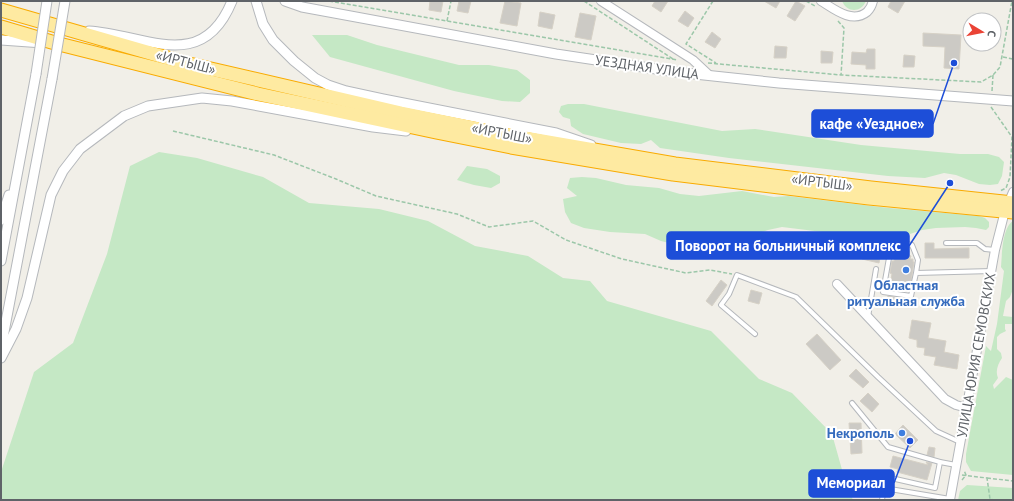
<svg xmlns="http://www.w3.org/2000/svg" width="1014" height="501" font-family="'PT Sans',sans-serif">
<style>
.green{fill:#c5e8c5}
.building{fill:#cccac5;stroke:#d6d1c6}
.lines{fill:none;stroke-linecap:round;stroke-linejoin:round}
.service-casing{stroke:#b5b8bc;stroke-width:6}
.minor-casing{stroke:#b5b8bc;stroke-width:10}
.tertiary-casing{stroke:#b5b8bc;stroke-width:11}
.trunk-casing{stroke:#f9ab00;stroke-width:15}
.path{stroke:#9cc7a9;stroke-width:1.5;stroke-dasharray:4 2;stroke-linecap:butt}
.service{stroke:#fff;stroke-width:4}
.minor{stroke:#fff;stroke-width:8}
.tertiary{stroke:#fff;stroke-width:9}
.trunk{stroke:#feeaa1;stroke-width:13}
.tertiary-bridge-casing{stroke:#b5b8bc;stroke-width:11;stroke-linecap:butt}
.tertiary-bridge{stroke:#fff;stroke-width:9}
.shop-dot{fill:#3f7fe0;stroke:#fff;stroke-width:1.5}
.labels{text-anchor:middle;stroke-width:4;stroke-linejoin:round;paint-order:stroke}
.street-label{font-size:14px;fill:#5f6368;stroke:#fff}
.shop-label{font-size:14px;font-weight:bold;fill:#366cbe;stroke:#fff}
.leader{fill:none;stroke:#1d4ed8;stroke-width:1.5}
.callout-dot{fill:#1d4ed8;stroke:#fff;stroke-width:1.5}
.callout{fill:#1d4ed8;stroke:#1d4ed8;stroke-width:1.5}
.callout-label{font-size:15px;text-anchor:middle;font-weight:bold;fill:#fff}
</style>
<rect width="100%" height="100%" fill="#f1efe8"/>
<g class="green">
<path d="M 842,1 L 866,1 C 861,13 847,13 842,1 Z"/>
<path d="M 312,35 L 347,35 L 377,45 L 459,65 L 489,65 L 517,70 L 530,80 L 530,93 L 520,102 L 502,101 L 454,91 L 330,57 Z"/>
<path d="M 568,104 L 584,104 L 722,131 L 755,129 L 861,145 L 960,154 L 988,154 L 999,157 L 1004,162 L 1002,176 L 998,184 L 990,185 L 979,184 L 956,175 L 944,173 L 925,178 L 888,176 L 729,158 L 660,148 L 651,140 L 641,144 L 621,143 L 583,134 L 571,126 L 570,119 L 563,117 L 559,112 L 561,106 Z"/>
<path d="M 159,152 L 197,158 L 263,177 L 309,203 L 379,209 L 428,221 L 475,246 L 528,256 L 563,278 L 590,281 L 607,301 L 711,331 L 759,379 L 792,393 L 832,434 L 846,484 L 853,500 L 1,500 L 1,472 L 34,372 L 73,343 L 107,254 L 130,166 Z"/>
<path d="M 467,166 L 487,169 L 500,176 L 500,183 L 491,188 L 474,185 L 457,180 Z"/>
<path d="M 582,177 L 596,178 L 626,185 L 659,188 L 680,194 L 699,196 L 742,191 L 774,197 L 788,196 L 889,208 L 979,216 L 985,218 L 989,222 L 989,227 L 986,230 L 976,228 L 965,227 L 936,228 L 922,230 L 910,234 L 874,236 L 839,234 L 782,227 L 768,230 L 747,237 L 727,248 L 706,249 L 689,248 L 661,241 L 645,234 L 610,232 L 584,228 L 571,223 L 565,212 L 563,199 L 577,196 L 567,188 L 570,178 Z"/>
<path d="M 1013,221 L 1013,289 L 1010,297 L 1006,301 L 1003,316 L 1013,317 L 1013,324 L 1005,324 L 1005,329 L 1006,331 L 1000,334 L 997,337 L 997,349 L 1001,353 L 1002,358 C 998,364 995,371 998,378 L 993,385 L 994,389 L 1006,377 L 1013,380 L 1013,475 L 971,471 L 966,462 L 966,454 L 986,346 L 991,351 L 997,324 L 1004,271 L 1001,267 C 1002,255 1002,228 1013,221 Z"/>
<path d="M 967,485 L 1013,488 L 1013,500 L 958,500 L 960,491 Z"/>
</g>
<g class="building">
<path d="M 430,1 L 443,1 L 441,12 L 429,10 Z"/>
<path d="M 459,1 L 471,1 L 468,13 L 457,11 Z"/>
<path d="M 505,1 L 521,3 L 517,26 L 500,23 Z"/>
<path d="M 655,1 L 668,1 L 661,12 L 652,6 Z"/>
<path d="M 764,1 L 780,1 L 776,8 Z"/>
<path d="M 796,1 L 805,6 L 795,21 L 787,16 Z"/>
<path d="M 891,1 L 905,1 L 898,13 L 888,7 Z"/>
<path d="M 685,11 L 694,18 L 688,27 L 678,21 Z"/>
<path d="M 540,12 L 555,15 L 552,29 L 538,26 Z"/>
<path d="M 580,13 L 596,16 L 591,40 L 575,37 Z"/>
<path d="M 712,32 L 721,39 L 715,48 L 705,42 Z"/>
<path d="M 923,33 L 961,35 L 959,69 L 944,68 L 945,47 L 923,46 Z"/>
<path d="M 775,46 L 787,47 L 786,58 L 774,58 Z"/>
<path d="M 867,49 L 875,49 L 875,69 L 866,69 L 866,65 L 851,64 L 852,52 L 866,53 Z"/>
<path d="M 821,51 L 833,52 L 832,63 L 821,63 Z"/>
<path d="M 904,55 L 915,56 L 914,67 L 903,67 Z"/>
<path d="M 925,243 L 934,243 L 934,249 L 969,248 L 969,258 L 925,258 Z"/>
<path d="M 865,244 L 882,248 L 879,263 L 862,259 Z"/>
<path d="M 899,249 L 909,251 L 908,255 L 911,256 L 910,259 L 913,259 L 913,262 L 914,262 L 911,281 L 909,281 L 908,284 L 906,283 L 905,289 L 900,288 L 900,291 L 889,289 L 892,274 L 890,273 L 892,261 L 894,261 L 896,254 L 898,254 Z"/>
<path d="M 721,280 L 727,285 L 712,306 L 706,301 Z"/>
<path d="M 751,290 L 762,293 L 759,304 L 748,301 Z"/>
<path d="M 888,296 L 899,298 L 898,301 L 887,300 Z"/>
<path d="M 912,320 L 931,323 L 928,338 L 946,341 L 944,352 L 959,355 L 957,369 L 934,365 L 936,357 L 924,355 L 925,348 L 917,347 L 917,340 L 909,338 Z"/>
<path d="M 817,334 L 841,360 L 830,370 L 806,344 Z"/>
<path d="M 856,369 L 869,382 L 863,388 L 849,376 Z"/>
<path d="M 868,393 L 879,404 L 872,412 L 860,401 Z"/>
<path d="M 849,423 L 861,423 L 862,453 L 851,454 Z"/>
<path d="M 903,425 L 918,440 L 910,448 L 895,434 Z"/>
<path d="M 929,447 L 935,448 L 934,457 L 927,455 Z"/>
<path d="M 893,456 L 928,465 L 926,462 L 932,463 L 927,480 L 897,472 L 898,469 L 890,467 Z"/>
</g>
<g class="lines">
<defs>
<g id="service">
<path d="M 946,243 L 977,243 L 985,249 L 995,250"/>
<path d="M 916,273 L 911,296 L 883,292 L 892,241 L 912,245 L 918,260 L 916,273 L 992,271"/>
<path d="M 868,317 L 876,269"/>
<path d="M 755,334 L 721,305 L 729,294 L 737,275 L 796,297 L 878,377 L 936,431 L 960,442"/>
<path d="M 852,403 L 888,447 L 940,462 L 956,465"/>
<path d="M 891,478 L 935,488 L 940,462"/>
<path d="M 882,500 L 884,488 L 950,499"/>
</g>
<g id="minor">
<path d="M 601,1 L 693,60 L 709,75"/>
<path d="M 821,1 C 834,9 852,24 867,12 C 870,9 872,5 873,1"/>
<path d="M 837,284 L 945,399 L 956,405 L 967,408"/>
<path d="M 950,500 L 995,250 L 1005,211 L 1013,192"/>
</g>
<g id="tertiary">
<path d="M 256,1 L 263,24 L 273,40 L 294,61 L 315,78 L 328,85 L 346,91 L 383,99 L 556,133 L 591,145"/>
<path d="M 285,1 L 302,7 L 556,54 L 676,72 L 779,83 L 1013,101"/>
<path d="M 89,31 C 144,34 202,75 232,1"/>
<path d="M 1,40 L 43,43"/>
<path d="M 1,220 L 9,195"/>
<path d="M 1,261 L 36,74"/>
<path d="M 1,348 L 52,79"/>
<path d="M 1,358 L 16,329 L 27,298 L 51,195 L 63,171 L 80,149 L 124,116 L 148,106 L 202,98 L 232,101 L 373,127 L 406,131"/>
</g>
<g id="trunk">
<path d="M 1,10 L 185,63 L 401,113 L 513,136 L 675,164 L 871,188 L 1013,203"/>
<path d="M 1,27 L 55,43 L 258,94 L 436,132 L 511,147 L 673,174 L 869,198 L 1013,212"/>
</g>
</defs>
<use href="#service" class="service-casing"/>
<use href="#minor" class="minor-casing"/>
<use href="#tertiary" class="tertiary-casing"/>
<use href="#trunk" class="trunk-casing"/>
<g class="path">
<path d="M 329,1 L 678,60"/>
<path d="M 584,1 L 673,59"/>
<path d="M 713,1 L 686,44 L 716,63"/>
<path d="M 806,1 L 815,6"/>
<path d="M 447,21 L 451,1"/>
<path d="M 838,21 L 844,28 L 841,75"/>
<path d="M 1003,57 L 1013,59"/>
<path d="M 708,63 L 841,75 L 981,82 L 993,75 L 1000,67 L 1012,1"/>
<path d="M 992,91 L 993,75"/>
<path d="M 991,107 L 1012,137 L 1010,177 L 1006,188 L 1000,191"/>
<path d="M 173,131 L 274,155 L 336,179 L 376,196 L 457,214 L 489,227 L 533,221 L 566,240 L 622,259 L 686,273 L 710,270 L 732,274"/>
<path d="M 962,475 L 987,478 L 990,499 L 994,500"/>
<path d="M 987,478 L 1013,481"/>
<path d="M 962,480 L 966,475 L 964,470"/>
</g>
<use href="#service" class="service"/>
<use href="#minor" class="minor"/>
<use href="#tertiary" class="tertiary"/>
<use href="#trunk" class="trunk"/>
<defs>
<g id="tertiary-bridge">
<path d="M 36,74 L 47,1"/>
<path d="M 52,79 L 65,1"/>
</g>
</defs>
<use href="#tertiary-bridge" class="tertiary-bridge-casing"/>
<use href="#tertiary-bridge" class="tertiary-bridge"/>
</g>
<g class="shop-dot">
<circle cx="906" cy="270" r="4"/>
<circle cx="902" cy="433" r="4"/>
</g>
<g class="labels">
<g class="street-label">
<text transform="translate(186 62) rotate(15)" y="5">«ИРТЫШ»</text>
<text transform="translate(647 67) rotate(8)" y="5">УЕЗДНАЯ УЛИЦА</text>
<text transform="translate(502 133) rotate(11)" y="5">«ИРТЫШ»</text>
<text transform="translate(822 182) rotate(7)" y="5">«ИРТЫШ»</text>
<text transform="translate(976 355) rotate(-80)" y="5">УЛИЦА ЮРИЯ СЕМОВСКИХ</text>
</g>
<g class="shop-label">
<text x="906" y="290">Областная<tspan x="906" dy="16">ритуальная служба</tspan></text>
<text x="894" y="438" text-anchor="end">Некрополь</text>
</g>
</g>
<path class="leader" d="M954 63L933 124M950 183L909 246M910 441L894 483"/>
<g class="callout-dot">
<circle cx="954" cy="63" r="4"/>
<circle cx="950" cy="183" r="4"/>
<circle cx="910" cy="441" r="4"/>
</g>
<g class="callout">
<rect x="812" y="110" width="121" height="27" rx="4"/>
<rect x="667" y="232" width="242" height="27" rx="4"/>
<rect x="809" y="470" width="85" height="27" rx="4"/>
</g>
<g class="callout-label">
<text x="872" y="129">кафе «Уездное»</text>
<text x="788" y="251">Поворот на больничный комплекс</text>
<text x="851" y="488">Мемориал</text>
</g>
<rect width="1014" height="501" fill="none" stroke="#5f6368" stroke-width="4"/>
<g transform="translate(982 32) rotate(100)"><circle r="19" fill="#ffffff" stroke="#bfc1c3"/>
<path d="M0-3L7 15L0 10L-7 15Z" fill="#ea4335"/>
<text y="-6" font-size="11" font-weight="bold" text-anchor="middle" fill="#5f6368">С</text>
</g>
</svg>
